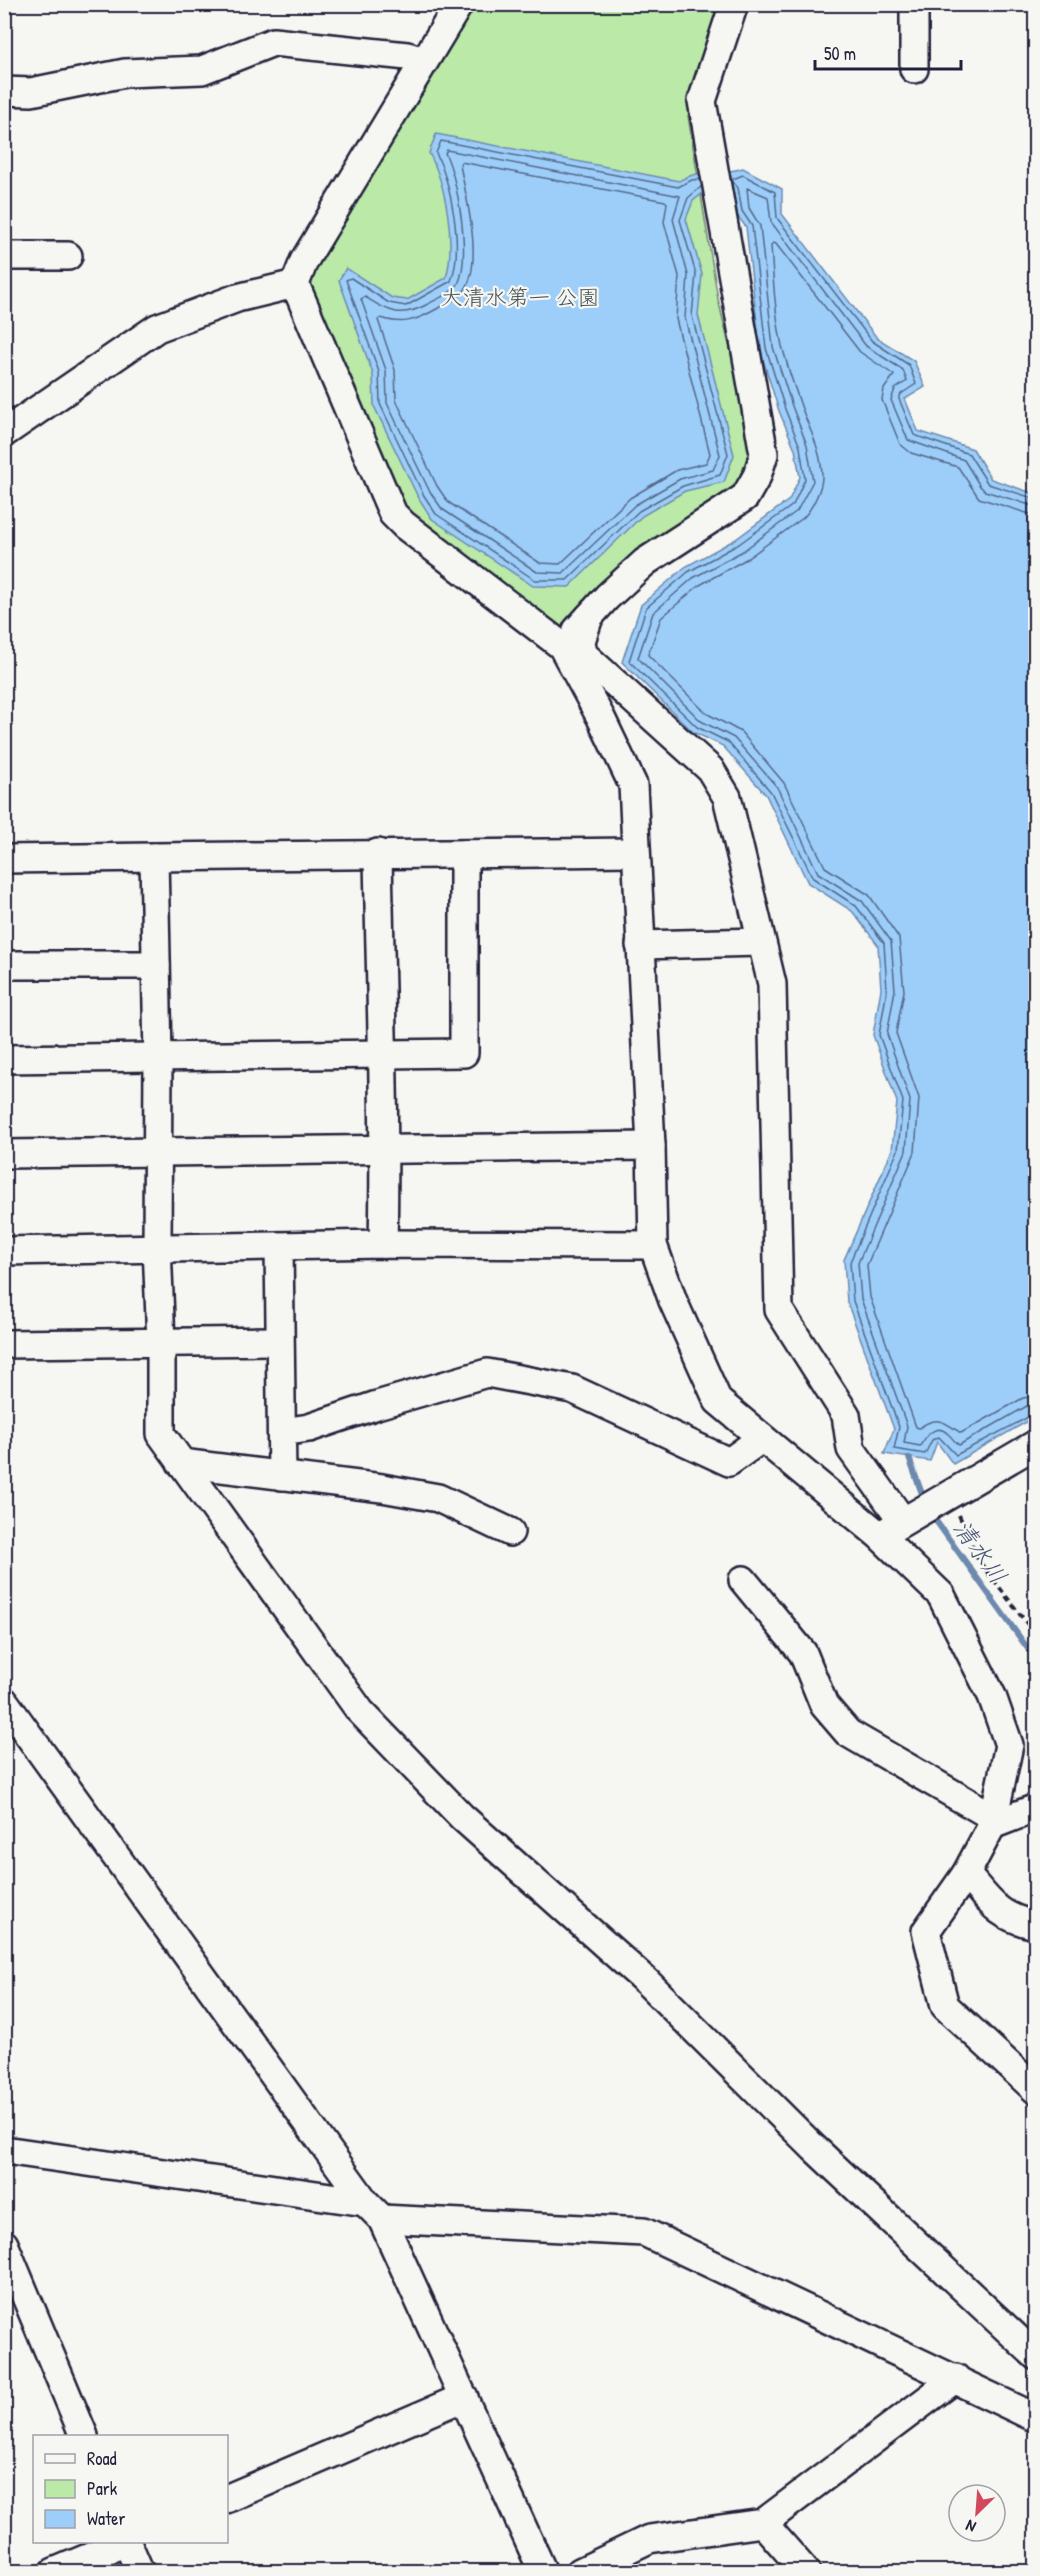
<svg xmlns="http://www.w3.org/2000/svg" width="1040" height="2576" font-family="'Patrick Hand','Klee One',sans-serif">
<style>
.green{fill:#bae9a8;stroke:#6e8672;stroke-width:1.5}
.water{fill:#9dcefa;stroke:#6c89ae;stroke-width:1.5}
.lines{fill:none;stroke-linecap:round;stroke-linejoin:round}
.shore{stroke:#536787;stroke-width:1.5}
.stream{stroke:#6c89ae;stroke-width:6}
.minor-casing{stroke:#22223b;stroke-width:32}
.path{stroke:#22223b;stroke-width:4;stroke-dasharray:6 4.5;stroke-linecap:butt}
.minor{stroke:#f6f6f2;stroke-width:27}
.labels{text-anchor:middle;stroke-width:4.5;stroke-linejoin:round;paint-order:stroke}
.park-label{font-size:22px;fill:#485456;stroke:#f6f6f2}
.water-label{font-size:24px;font-style:italic;fill:#475674;stroke:#f6f6f2}
</style>
<rect width="100%" height="100%" fill="#f6f6f2"/>
<filter id="ink" filterUnits="userSpaceOnUse"><feTurbulence type="fractalNoise" baseFrequency=".0167" numOctaves="2"/><feDisplacementMap in="SourceGraphic" scale="12" xChannelSelector="R" yChannelSelector="G"/><feConvolveMatrix kernelMatrix="1 2 1 2 8 2 1 2 1" color-interpolation-filters="sRGB"/></filter>
<g filter="url(#ink)">
<path class="green" d="M 471,5 L 721,5 L 688,116 L 718,299 L 753,444 L 749,462 L 734,494 L 649,549 L 560,630 L 407,520 L 304,284 Z"/>
<path class="water" d="M 436,134 L 679,181 C 698,168 722,176 743,168 L 782,189 L 782,214 L 877,338 L 914,361 L 925,387 L 905,399 L 918,431 L 973,449 L 991,479 L 1035,494 L 1035,1417 L 953,1464 L 937,1442 L 930,1461 L 884,1454 L 894,1429 L 847,1302 L 844,1260 L 892,1150 L 897,1102 L 873,1035 L 881,989 L 878,945 L 852,911 L 808,883 L 766,795 L 723,746 L 693,732 L 622,662 L 641,605 L 685,567 L 736,539 L 789,500 L 800,477 L 795,449 L 779,411 L 760,350 L 746,227 L 736,214 L 732,190 L 723,186 L 709,188 L 693,201 L 686,219 L 702,274 L 698,315 L 734,455 L 724,482 L 685,491 L 642,516 L 569,587 L 533,586 L 432,519 L 418,497 L 374,406 L 373,374 L 339,280 L 346,268 L 392,298 L 407,300 L 446,278 C 456,243 446,184 429,153 Z"/>
<g class="lines">
<g class="shore">
<path d="M 447,150 L 680,196 L 673,219 L 688,275 L 685,318 L 720,455 L 713,470 L 680,479 L 635,505 L 563,573 L 537,572 L 442,509 L 429,490 L 387,403 L 386,370 L 361,299 L 365,297 C 390,312 400,319 428,304 C 437,299 453,293 458,284 C 471,258 458,178 445,153 Z"/>
<path d="M 461,162 L 665,201 L 667,203 L 664,222 L 679,276 L 676,319 L 710,454 L 706,463 L 677,470 L 630,498 L 560,564 L 540,563 L 448,502 L 437,486 L 396,400 L 395,370 L 378,320 L 381,318 C 402,325 415,321 433,311 C 443,305 457,300 464,291 C 484,264 466,196 460,165 Z"/>
<path d="M 701,179 L 692,180 L 678,187 L 441,141 L 436,153 C 451,184 464,248 451,281 L 406,306 L 389,303 L 351,278 L 346,280 L 379,372 L 380,404 L 423,494 L 436,514 L 535,580 L 567,580 L 639,511 L 683,486 L 720,475 L 728,454 L 692,316 L 696,274 L 680,220 L 688,198 L 702,186"/>
<path d="M 1036,499 L 988,484 L 969,454 L 914,435 L 899,399 L 901,394 L 916,384 L 909,365 L 872,341 L 777,218 L 775,192 L 743,175 L 733,179 L 733,182 L 738,188 L 742,211 L 752,226 L 766,348 L 785,409 L 800,447 L 805,479 L 793,505 L 739,544 L 688,572 L 646,608 L 629,661 L 697,727 L 728,742 L 771,792 L 813,878 L 856,906 L 884,943 L 887,990 L 879,1035 L 903,1101 L 898,1150 L 850,1262 L 853,1301 L 899,1427 L 894,1449 L 925,1454 L 932,1440 L 939,1437 L 956,1455 L 1036,1413"/>
<path d="M 1036,507 L 985,491 L 980,486 L 964,460 L 908,440 L 891,400 L 895,389 L 907,381 L 903,370 L 866,346 L 771,222 L 768,197 L 747,188 L 749,208 L 760,226 L 773,347 L 792,406 L 807,445 L 813,481 L 797,511 L 743,551 L 693,578 L 653,613 L 638,658 L 701,721 L 734,738 L 777,787 L 818,873 L 862,901 L 891,941 L 895,990 L 887,1034 L 910,1100 L 906,1151 L 858,1263 L 861,1299 L 907,1426 L 904,1443 L 920,1446 C 926,1436 936,1422 948,1434 C 953,1438 954,1442 959,1445 L 1027,1406 L 1036,1405"/>
<path d="M 1036,516 L 979,498 L 958,467 L 911,453 L 900,444 L 882,400 L 884,389 L 894,375 L 860,352 L 776,244 L 773,243 L 771,245 C 773,278 775,314 782,346 C 787,365 793,384 800,403 C 808,427 822,450 822,477 C 822,489 812,509 803,518 L 748,558 L 698,586 L 661,618 L 648,655 L 706,713 L 741,732 L 784,783 L 825,867 L 869,895 L 899,938 L 904,991 L 896,1033 L 919,1098 L 915,1152 L 867,1265 L 870,1297 L 916,1427 L 919,1428 C 939,1414 945,1423 961,1433 L 1023,1398 L 1036,1396"/>
</g>
<g class="stream">
<path d="M 909,1458 L 925,1502"/>
<path d="M 931,1514 L 1036,1660"/>
</g>
<defs>
<g id="minor">
<path d="M 459,4 L 304,261 L 295,284 L 393,514 L 404,525 L 562,646 L 601,718 L 633,785 L 651,1146 L 653,1245 L 673,1301 L 718,1401 L 880,1536 L 941,1595 L 992,1696 L 1009,1745 L 992,1825 L 966,1874 L 926,1931 L 945,2006 L 1036,2090"/>
<path d="M 914,4 L 914,69"/>
<path d="M 4,91 L 31,92 L 125,73 L 202,70 L 273,42 L 407,56 L 424,61"/>
<path d="M 4,256 L 68,256"/>
<path d="M 4,433 L 157,328 L 237,298 L 295,284"/>
<path d="M 589,617 L 581,641 L 583,654 L 710,769 L 727,797 L 772,984 L 779,1310 L 846,1415 L 851,1449 L 902,1520"/>
<path d="M 577,630 L 607,597 L 645,562 L 745,497 L 757,476 L 764,454 L 702,101 L 734,4"/>
<path d="M 378,853 C 380,983 386,1114 383,1244"/>
<path d="M 154,857 L 635,852"/>
<path d="M 4,859 L 154,857 L 158,1057 L 157,1247 L 161,1342 L 161,1434 L 360,1711 L 462,1817 L 646,1981 L 814,2148 L 1036,2356"/>
<path d="M 640,945 L 761,942"/>
<path d="M 4,965 L 156,965"/>
<path d="M 4,1059 L 464,1053 L 464,854"/>
<path d="M 4,1154 L 651,1146"/>
<path d="M 279,1247 L 282,1476"/>
<path d="M 4,1251 L 383,1244 L 653,1245"/>
<path d="M 4,1344 L 279,1341"/>
<path d="M 282,1432 L 309,1428 L 377,1405 L 487,1373 L 572,1389 L 729,1462 L 761,1439"/>
<path d="M 181,1463 L 382,1488 L 438,1498 L 510,1532"/>
<path d="M 889,1530 L 1036,1444"/>
<path d="M 743,1580 L 803,1653 L 824,1705 L 848,1733 L 993,1817"/>
<path d="M 4,1701 L 365,2202 L 382,2219 L 543,2572"/>
<path d="M 992,1825 L 1036,1808"/>
<path d="M 966,1874 C 990,1902 997,1917 1036,1925"/>
<path d="M 4,2150 L 365,2202"/>
<path d="M 382,2219 L 644,2232 L 1036,2418"/>
<path d="M 4,2244 L 84,2436"/>
<path d="M 226,2499 L 464,2397"/>
<path d="M 763,2523 L 806,2572"/>
<path d="M 127,2542 L 140,2572"/>
<path d="M 54,2572 L 126,2542"/>
<path d="M 580,2572 L 649,2539 L 763,2523 L 956,2378"/>
</g>
</defs>
<use href="#minor" class="minor-casing"/>
<path class="path" d="M 959,1515 L 978,1560 L 1036,1635"/>
<use href="#minor" class="minor"/>
</g>
</g>
<g class="labels">
<g class="park-label">
<text x="520" y="305">大清水第一 公園</text>
</g>
<g class="water-label">
<text transform="translate(980 1552) rotate(54)" y="8">清水川</text>
</g>
</g>
<rect width="1040" height="2576" fill="none" stroke="#f6f6f2" stroke-width="24"/>
<rect x="12" y="12" width="1016" height="2552" fill="none" stroke="#22223b" stroke-width="2" filter="url(#ink)"/>
<rect x="33" y="2435" width="195" height="108" fill="#f6f6f2" stroke="#a1a1a9" stroke-width="1.5"/>
<rect x="45" y="2454" width="30" height="9" fill="#f6f6f2" stroke="#a1a1a9" stroke-width="1.5"/>
<text x="87" y="2465" font-size="18" fill="#22223b">Road</text>
<rect x="45" y="2480" width="30" height="18" fill="#bae9a8" stroke="#a1a1a9" stroke-width="1.5"/>
<text x="87" y="2495" font-size="18" fill="#22223b">Park</text>
<rect x="45" y="2510" width="30" height="18" fill="#9dcefa" stroke="#a1a1a9" stroke-width="1.5"/>
<text x="87" y="2525" font-size="18" fill="#22223b">Water</text>
<g transform="translate(977 2513) rotate(205)"><circle r="28" fill="#f6f6f2" stroke="#a1a1a9" stroke-width="1.5"/>
<path d="M0-4.5L10 22L0 15L-10 22Z" fill="#d1495b"/>
<text y="-9" font-size="16" font-weight="bold" text-anchor="middle" fill="#22223b">N</text>
</g>
<path d="M815 60v9h146v-9" fill="none" stroke="#22223b" stroke-width="3"/>
<text x="824" y="60" font-size="18" fill="#22223b" stroke="#f6f6f2" stroke-width="4.5" paint-order="stroke">50 m</text>
</svg>
